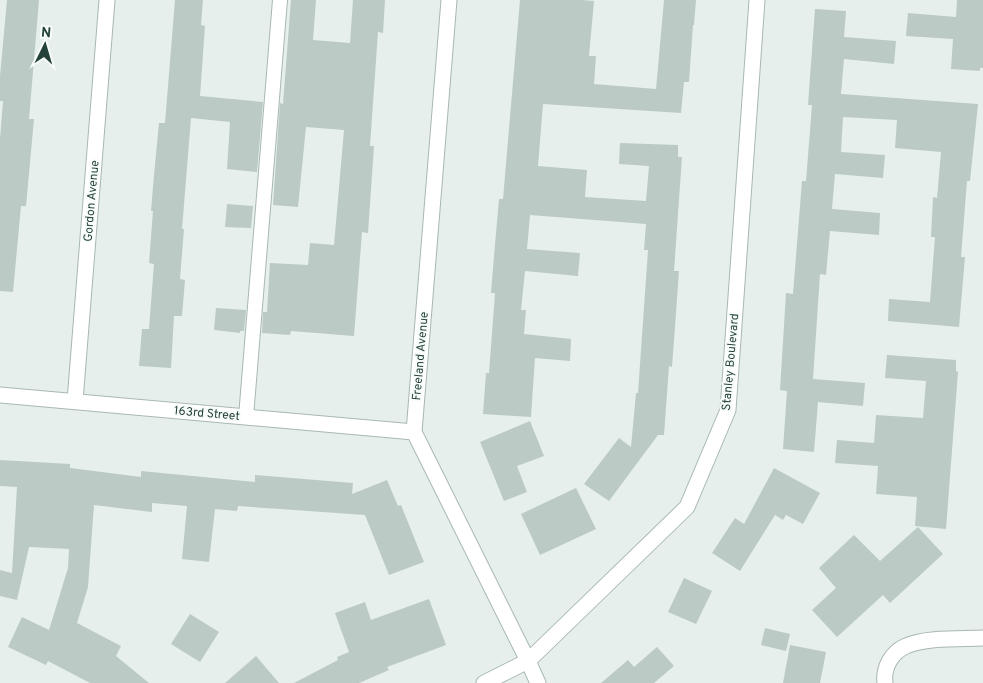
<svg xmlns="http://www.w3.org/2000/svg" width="983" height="683" font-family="Overpass,sans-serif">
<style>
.building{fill:#bbcac4}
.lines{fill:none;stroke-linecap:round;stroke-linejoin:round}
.service-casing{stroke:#a8b8b2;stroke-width:16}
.minor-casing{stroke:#a8b8b2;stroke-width:17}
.service{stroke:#fff;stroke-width:14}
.minor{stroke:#fff;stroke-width:15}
.labels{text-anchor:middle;stroke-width:4;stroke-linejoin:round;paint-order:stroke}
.street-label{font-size:12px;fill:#24423a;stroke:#f7fbf9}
</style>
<rect width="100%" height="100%" fill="#e6efeb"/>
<g class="building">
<path d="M 7,0 L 39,0 L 29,119 L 34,119 L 26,206 L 21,206 L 13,292 L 0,291 L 0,139 L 3,101 L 0,101 L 0,76 Z"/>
<path d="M 175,0 L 203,0 L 201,25 L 205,26 L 200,96 L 263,102 L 257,172 L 227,169 L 230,122 L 191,118 L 182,229 L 184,229 L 180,279 L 185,280 L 182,316 L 174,316 L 171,368 L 139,366 L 142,329 L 149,329 L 154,264 L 149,263 L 153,211 L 151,211 L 154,175 L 159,123 L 165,123 Z"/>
<path d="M 291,0 L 316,0 L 313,40 L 350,43 L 353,0 L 385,0 L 383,33 L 378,32 L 370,146 L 374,146 L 368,233 L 362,232 L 354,336 L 291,331 L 290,335 L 262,333 L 263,312 L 267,312 L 270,263 L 308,265 L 310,243 L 334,245 L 344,130 L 306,127 L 298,207 L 273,205 L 280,103 L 283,104 Z"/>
<path d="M 520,0 L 581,0 L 594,1 L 589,56 L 596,56 L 594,84 L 656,89 L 664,0 L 696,0 L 694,25 L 693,25 L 689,82 L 684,82 L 681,113 L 543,104 L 538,166 L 587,170 L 585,197 L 646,201 L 649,166 L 619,164 L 620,143 L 678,145 L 678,157 L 682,157 L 674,271 L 679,271 L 675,327 L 672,367 L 669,366 L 664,435 L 658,435 L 609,501 L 584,484 L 619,438 L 631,447 L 636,393 L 638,393 L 648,250 L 644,250 L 646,224 L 530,215 L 527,249 L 580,253 L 578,276 L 525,271 L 521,310 L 526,310 L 524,334 L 571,339 L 570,361 L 535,358 L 531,417 L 483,414 L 486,373 L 489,373 L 495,293 L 491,293 L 494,256 L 499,199 L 503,199 Z"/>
<path d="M 957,0 L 983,0 L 983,68 L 980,68 L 980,71 L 951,69 L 953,39 L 906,36 L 908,13 L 956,17 Z"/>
<path d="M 815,9 L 846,11 L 844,37 L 896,41 L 894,64 L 844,59 L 841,94 L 978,104 L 970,181 L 967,181 L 961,257 L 965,257 L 959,327 L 888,321 L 889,299 L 930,302 L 935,237 L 931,237 L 933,197 L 937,198 L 941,152 L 895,148 L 897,120 L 843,117 L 841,152 L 885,155 L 883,178 L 835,174 L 832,209 L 880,213 L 879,235 L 830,231 L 826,275 L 820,274 L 813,379 L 865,383 L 863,406 L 818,402 L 814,452 L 783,449 L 787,391 L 780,390 L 786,293 L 793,294 L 802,181 L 806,181 L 812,105 L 808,105 Z"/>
<path d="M 227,204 L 253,206 L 251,228 L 225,227 Z"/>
<path d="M 216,308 L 246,310 L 244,331 L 240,331 L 240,333 L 214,330 Z"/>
<path d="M 887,355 L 956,360 L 956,371 L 958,372 L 946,529 L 915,526 L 917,497 L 876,494 L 878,466 L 835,463 L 837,440 L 874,443 L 876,415 L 923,418 L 926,381 L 885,378 Z"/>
<path d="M 530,421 L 544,456 L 517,466 L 527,492 L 504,501 L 480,442 Z"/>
<path d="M 0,460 L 70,464 L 70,468 L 141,477 L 141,471 L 255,482 L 255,475 L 353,483 L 352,494 L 387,480 L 398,506 L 401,505 L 424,562 L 389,575 L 365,515 L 238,506 L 237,511 L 215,509 L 209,562 L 182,559 L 187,506 L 152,503 L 152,512 L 94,505 L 88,587 L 77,623 L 121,646 L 116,656 L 149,683 L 90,683 L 48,661 L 46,665 L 8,647 L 22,617 L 49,630 L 68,568 L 69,549 L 29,547 L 17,600 L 0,596 L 0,570 L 12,573 L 17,487 L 0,486 Z"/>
<path d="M 774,468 L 820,493 L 803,524 L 786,515 L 783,520 L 775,515 L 740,571 L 712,553 L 735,518 L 744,524 Z"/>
<path d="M 576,488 L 596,529 L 540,555 L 521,514 Z"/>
<path d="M 918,527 L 943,554 L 890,603 L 883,595 L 837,637 L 812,610 L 836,588 L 819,568 L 854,535 L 880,561 Z"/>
<path d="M 684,578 L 712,591 L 696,624 L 668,612 Z"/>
<path d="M 429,599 L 446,645 L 387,667 L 389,670 L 359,683 L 294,683 L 338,660 L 337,657 L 349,652 L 335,613 L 365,602 L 371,620 Z"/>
<path d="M 190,614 L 219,632 L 200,662 L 171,644 Z"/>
<path d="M 765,628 L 790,634 L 786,651 L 761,645 Z"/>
<path d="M 790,645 L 826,652 L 820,683 L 783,683 Z"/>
<path d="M 657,647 L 674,666 L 654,683 L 601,683 L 628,660 L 634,667 Z"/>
<path d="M 256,656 L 279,683 L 225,683 Z"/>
</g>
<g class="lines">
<defs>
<path id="service" d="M 246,417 L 280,0"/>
<g id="minor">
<path d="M 449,0 L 414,432 L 528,661 L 538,683"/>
<path d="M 0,395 L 414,432"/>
<path d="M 75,401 L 107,0"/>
<path d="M 484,683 L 528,661 L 687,507 L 728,410 L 757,0"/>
<path d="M 885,683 C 883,667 892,652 906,646 C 925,637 962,639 983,638"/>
</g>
</defs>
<use href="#service" class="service-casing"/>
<use href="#minor" class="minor-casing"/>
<use href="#service" class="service"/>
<use href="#minor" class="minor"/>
</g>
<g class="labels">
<g class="street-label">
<text transform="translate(91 201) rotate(-85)" y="4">Gordon Avenue</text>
<text transform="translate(420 356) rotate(-85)" y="4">Freeland Avenue</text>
<text transform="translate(730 362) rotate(-85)" y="4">Stanley Boulevard</text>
<text transform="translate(207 413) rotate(5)" y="4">163rd Street</text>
</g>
</g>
<g transform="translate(45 45) rotate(5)" stroke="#f7fbf9" stroke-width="4" paint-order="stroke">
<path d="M0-4L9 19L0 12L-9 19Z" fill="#24423a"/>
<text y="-8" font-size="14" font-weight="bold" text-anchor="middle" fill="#24423a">N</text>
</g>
</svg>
